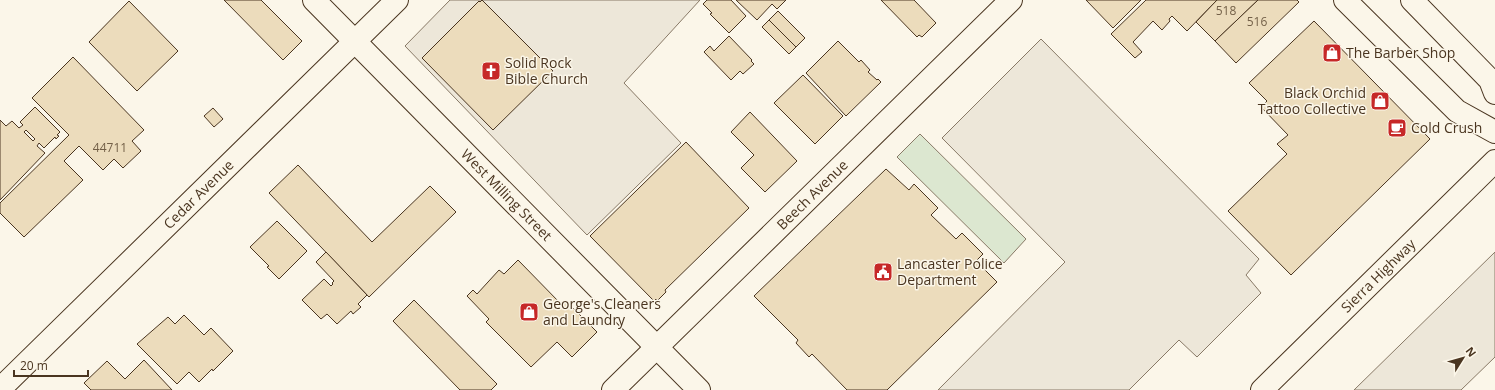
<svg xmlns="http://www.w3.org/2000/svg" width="1495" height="390" font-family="'Open Sans',sans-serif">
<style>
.green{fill:#dce7d0;stroke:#887966}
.parking{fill:#ede7d9;stroke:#887966}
.building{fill:#ecdcbc;stroke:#4a3520;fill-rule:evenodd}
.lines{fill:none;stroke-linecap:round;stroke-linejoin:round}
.minor-casing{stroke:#4a3520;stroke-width:24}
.tertiary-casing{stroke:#4a3520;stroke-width:24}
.primary-casing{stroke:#4a3520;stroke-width:24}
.minor{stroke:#fbf6e9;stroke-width:22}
.tertiary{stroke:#fbf6e9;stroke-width:22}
.primary{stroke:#fbf6e9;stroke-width:22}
.labels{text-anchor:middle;stroke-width:3;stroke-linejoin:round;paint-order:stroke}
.number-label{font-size:12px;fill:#725f47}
.poi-label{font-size:14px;fill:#4a3520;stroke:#fbf6e9;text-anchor:start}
.street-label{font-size:14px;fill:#4a3520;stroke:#fbf6e9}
</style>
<rect width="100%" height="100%" fill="#fbf6e9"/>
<path class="green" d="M 920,134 L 1026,239 L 1004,263 L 897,157 Z"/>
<g class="parking">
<path d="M 450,0 L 700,0 L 624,83 L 681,143 L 587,235 L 405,46 Z"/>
<path d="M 1041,39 L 1259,259 L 1246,275 L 1261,293 L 1197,357 L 1179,340 L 1129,390 L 938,390 L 1065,262 L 942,138 Z"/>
<path d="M 1495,252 L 1495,357 L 1461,390 L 1354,390 Z"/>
</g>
<g class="building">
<path d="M 224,0 L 261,0 L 302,41 L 283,60 Z"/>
<path d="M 482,0 L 553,71 L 493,130 L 422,58 L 479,1 L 480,2 Z"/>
<path d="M 707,0 L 731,0 L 746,16 L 729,33 L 710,14 L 712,13 L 703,4 Z"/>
<path d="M 736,0 L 786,0 L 777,9 L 772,4 L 757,20 Z"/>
<path d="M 881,0 L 914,0 L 936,23 L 922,37 L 919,35 L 917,37 Z"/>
<path d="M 1086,0 L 1141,0 L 1113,28 Z"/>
<path d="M 1146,0 L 1217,0 L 1187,31 L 1172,16 L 1169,19 L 1170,21 L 1162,30 L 1153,21 L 1133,42 L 1142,52 L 1135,58 L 1111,34 Z"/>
<path d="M 1217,0 L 1258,0 L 1215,41 L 1196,22 Z"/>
<path d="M 1258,0 L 1297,0 L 1299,2 L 1236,63 L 1215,41 Z"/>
<path d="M 129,1 L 178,51 L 137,91 L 89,42 Z"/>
<path d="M 778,11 L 805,38 L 796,47 L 769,20 Z"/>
<path d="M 769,20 L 796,47 L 789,54 L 762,27 Z"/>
<path d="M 1314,21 L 1430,139 L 1291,275 L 1228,211 L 1287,154 L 1277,144 L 1288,135 L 1261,107 L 1267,101 L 1249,83 Z"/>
<path d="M 729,36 L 752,60 L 751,61 L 754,64 L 743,74 L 740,71 L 731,80 L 704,52 L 710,46 L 714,51 Z"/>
<path d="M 838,41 L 859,62 L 861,60 L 870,70 L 868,72 L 877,80 L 878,79 L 881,82 L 846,116 L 806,73 Z"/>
<path d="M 73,57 L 144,130 L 132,141 L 141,151 L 123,168 L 114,159 L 103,170 L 79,146 L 64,161 L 83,180 L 24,237 L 0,213 L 0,203 L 69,135 L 32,98 Z"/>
<path d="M 803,75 L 843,116 L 815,144 L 774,103 Z"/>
<path d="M 35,107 L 60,132 L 57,135 L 59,136 L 56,139 L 55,137 L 44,148 L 39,143 L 37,146 L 45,153 L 0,200 L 0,120 L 6,126 L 12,121 L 19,128 L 23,125 L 20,122 ZM 26,130 L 35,139 L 33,141 L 24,132 Z"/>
<path d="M 213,108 L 223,119 L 214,127 L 204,116 Z"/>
<path d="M 750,112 L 797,161 L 765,192 L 741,168 L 754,155 L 731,132 Z"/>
<path d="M 686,142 L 749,208 L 665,290 L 666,292 L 657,301 L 656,299 L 654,301 L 590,236 Z"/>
<path d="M 298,165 L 372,242 L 430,186 L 456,212 L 369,297 L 269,193 Z"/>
<path d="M 886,169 L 909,190 L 914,184 L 938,208 L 931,215 L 956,239 L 962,233 L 983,254 L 976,261 L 997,282 L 887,390 L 847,390 L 812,354 L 809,357 L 796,343 L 798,340 L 754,296 Z"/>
<path d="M 277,221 L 307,251 L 279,279 L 267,267 L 269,266 L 250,247 Z"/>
<path d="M 326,252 L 367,295 L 358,304 L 361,307 L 353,314 L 351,311 L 337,324 L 327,314 L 321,319 L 302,300 L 324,279 L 331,286 L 333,284 L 332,283 L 334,281 L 316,262 Z"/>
<path d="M 518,260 L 561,304 L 565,300 L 597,332 L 572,357 L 557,342 L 531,367 L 486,322 L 489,319 L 467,296 L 473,290 L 477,294 L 499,270 L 504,274 Z"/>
<path d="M 414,300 L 497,384 L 491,390 L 460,390 L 393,321 Z"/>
<path d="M 184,315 L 204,335 L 211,328 L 233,351 L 213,371 L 212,369 L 199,382 L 189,372 L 177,384 L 137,344 L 168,317 L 175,324 Z"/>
<path d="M 144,360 L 172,390 L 91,390 L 84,383 L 107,361 L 125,379 Z"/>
</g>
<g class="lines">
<defs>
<g id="minor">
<path id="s1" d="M 314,0 L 699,390"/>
<path id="s2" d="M 0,389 L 397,0"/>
<path id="s3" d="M 613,390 L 1011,0"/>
</g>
<g id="tertiary">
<path d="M 1345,0 L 1457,111 L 1495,132"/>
<path d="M 1412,0 L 1490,80 L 1495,93"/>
</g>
<g id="primary">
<path id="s4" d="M 1262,390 L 1495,161"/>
</g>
</defs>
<use href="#minor" class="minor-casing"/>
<use href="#tertiary" class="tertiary-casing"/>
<use href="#primary" class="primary-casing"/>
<use href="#minor" class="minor"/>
<use href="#tertiary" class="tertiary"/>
<use href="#primary" class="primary"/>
</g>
<defs>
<symbol id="shop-square" viewBox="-11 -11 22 22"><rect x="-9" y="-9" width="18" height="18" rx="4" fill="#c62828" stroke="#fbf6e9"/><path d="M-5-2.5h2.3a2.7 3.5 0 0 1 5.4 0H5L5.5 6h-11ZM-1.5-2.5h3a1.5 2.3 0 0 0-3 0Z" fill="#fff"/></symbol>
<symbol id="church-square" viewBox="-11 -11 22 22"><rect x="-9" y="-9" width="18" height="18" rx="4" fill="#c62828" stroke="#fbf6e9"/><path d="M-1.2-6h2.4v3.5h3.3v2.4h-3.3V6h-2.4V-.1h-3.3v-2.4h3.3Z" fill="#fff"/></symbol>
<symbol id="cafe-square" viewBox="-11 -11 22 22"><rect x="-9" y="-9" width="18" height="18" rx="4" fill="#c62828" stroke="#fbf6e9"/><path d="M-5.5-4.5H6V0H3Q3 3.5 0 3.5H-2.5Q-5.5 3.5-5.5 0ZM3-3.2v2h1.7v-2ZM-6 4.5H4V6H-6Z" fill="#fff"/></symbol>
<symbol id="civic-square" viewBox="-11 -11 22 22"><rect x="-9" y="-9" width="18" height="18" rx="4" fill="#c62828" stroke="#fbf6e9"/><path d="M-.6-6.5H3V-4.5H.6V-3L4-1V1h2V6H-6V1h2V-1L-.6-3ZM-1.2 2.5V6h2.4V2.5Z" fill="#fff"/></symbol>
</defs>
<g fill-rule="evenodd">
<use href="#shop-square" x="1321" y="42" width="22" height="22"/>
<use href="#church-square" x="480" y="60" width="22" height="22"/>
<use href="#shop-square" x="1369" y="90" width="22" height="22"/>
<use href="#cafe-square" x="1386" y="117" width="22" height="22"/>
<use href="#civic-square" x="872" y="261" width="22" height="22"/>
<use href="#shop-square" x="518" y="301" width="22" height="22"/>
</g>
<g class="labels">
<g class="number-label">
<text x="1226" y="15">518</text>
<text x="1257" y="26">516</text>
<text x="110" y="152">44711</text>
</g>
<g class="poi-label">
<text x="1346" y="58">The Barber Shop</text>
<text x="505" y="68">Solid Rock<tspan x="505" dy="16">Bible Church</tspan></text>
<text x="1366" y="98" text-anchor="end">Black Orchid<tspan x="1366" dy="16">Tattoo Collective</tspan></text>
<text x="1411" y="133">Cold Crush</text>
<text x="897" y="269">Lancaster Police<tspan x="897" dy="16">Department</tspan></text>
<text x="543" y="309">George's Cleaners<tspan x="543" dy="16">and Laundry</tspan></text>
</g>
<g class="street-label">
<text dy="5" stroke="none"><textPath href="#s2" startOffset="278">Cedar Avenue</textPath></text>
<text dy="5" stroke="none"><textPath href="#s1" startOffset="274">West Milling Street</textPath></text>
<text dy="5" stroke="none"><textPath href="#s3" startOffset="279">Beech Avenue</textPath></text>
<text dy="5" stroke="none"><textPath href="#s4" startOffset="163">Sierra Highway</textPath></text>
</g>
</g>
<g transform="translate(1463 358) rotate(53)" stroke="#fbf6e9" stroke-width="3" paint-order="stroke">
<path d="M0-3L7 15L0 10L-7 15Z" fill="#4a3520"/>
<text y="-6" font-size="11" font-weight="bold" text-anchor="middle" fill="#4a3520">N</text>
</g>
<path d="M14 370v6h74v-6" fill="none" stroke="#4a3520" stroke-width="2"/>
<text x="20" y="370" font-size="12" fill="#4a3520" stroke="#fbf6e9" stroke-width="3" paint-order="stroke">20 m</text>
</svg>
